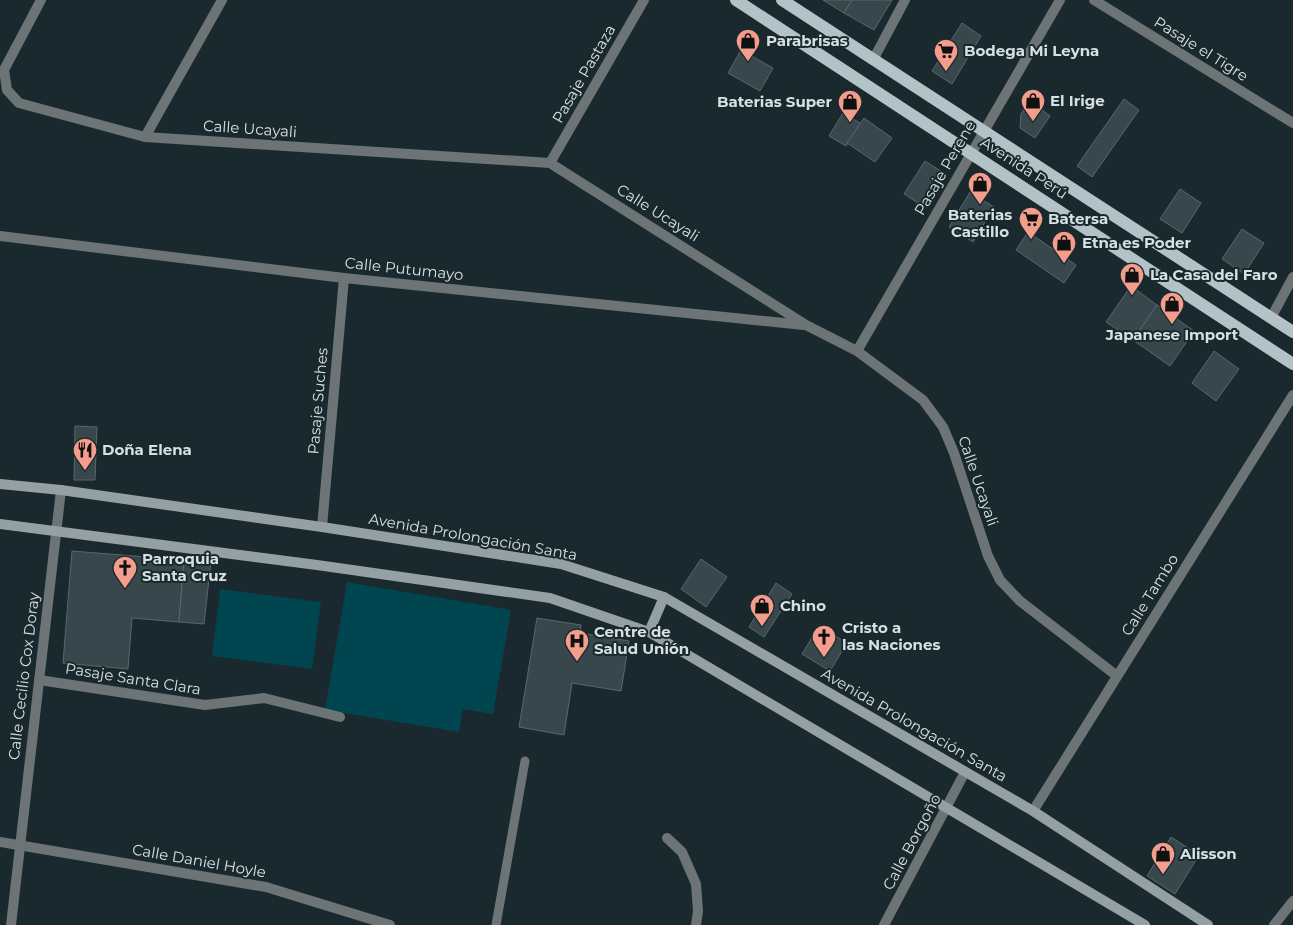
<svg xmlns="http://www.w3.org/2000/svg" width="1293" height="925" font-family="Montserrat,sans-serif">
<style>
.green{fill:#014550}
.building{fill:#37474b;stroke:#57686c}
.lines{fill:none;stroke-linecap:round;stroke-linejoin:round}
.lane{stroke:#6c7476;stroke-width:9}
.street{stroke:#6c7476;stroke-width:10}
.secondary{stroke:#94a0a3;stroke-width:10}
.primary{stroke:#b3c2c6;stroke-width:12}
.labels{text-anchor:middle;stroke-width:4;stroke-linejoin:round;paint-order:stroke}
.poi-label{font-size:15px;font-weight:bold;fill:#d7e1e3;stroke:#1a292d;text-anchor:start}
.street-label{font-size:15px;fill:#d7e1e3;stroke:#1a292d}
</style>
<rect width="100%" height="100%" fill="#1a292d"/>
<g class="green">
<path d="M 347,582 L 511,610 L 493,714 L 463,709 L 459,732 L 325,710 Z"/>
<path d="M 220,589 L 321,602 L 312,669 L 212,656 Z"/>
</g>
<g class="building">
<path d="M 823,0 L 852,0 L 844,13 Z"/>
<path d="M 852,0 L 892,0 L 874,30 L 844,13 Z"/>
<path d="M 962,23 L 981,36 L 952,84 L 932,71 Z"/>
<path d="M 741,50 L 773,68 L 760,91 L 728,73 Z"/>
<path d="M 1124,99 L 1139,110 L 1092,177 L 1077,166 Z"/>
<path d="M 1030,101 L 1050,116 L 1035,138 L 1020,128 L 1021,114 Z"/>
<path d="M 843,113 L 860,123 L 846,146 L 829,136 Z"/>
<path d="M 864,118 L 892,138 L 875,162 L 847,143 Z"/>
<path d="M 925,161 L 947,175 L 926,208 L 904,194 Z"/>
<path d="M 1180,189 L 1201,203 L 1182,233 L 1160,219 Z"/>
<path d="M 970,192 L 994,207 L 973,242 L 949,227 Z"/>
<path d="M 1242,229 L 1264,243 L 1244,274 L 1222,259 Z"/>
<path d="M 1028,232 L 1076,265 L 1064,283 L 1016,250 Z"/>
<path d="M 1131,286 L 1157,305 L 1133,340 L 1106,322 Z"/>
<path d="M 1157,305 L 1194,331 L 1170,366 L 1133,340 Z"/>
<path d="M 1214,351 L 1239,369 L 1216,401 L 1192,383 Z"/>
<path d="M 75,426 L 97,427 L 95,480 L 74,480 Z"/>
<path d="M 72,551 L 184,560 L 179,622 L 132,618 L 128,669 L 63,663 Z"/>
<path d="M 701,559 L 727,577 L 706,607 L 681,589 Z"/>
<path d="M 184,560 L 211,561 L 204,624 L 179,622 Z"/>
<path d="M 776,583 L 792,594 L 764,637 L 749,627 Z"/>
<path d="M 537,618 L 581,625 L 580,633 L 629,641 L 621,691 L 572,683 L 564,735 L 519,727 Z"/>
<path d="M 819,626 L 847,643 L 830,671 L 802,654 Z"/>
<path d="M 1171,837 L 1199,855 L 1175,894 L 1147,876 Z"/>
</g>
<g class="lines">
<path class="lane" d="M 496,925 L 525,761"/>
<g class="street">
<path d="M 41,0 L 4,70 L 7,90 L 19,103 L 145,137 L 550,163 L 806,325 L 857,351 L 923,400 L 943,427 L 954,453 L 988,556 L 1000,580 L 1020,601 L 1117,676"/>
<path d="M 1094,0 L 1293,123"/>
<path d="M 873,60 L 905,0"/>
<path d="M 145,137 L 222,0"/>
<path d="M 550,163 L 644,0"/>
<path d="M 0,236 L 344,278 L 804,325"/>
<path d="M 1271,318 L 1293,277"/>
<path d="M 857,351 L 1060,0"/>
<path d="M 322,527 L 344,278"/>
<path d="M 39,680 L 205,705 L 264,698 L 340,717"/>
<path d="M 1033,811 L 1293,395"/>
<path d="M 667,838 L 682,852 L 696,884 L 698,911 L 696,925"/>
<path d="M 0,842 L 266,887 L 390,925"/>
<path d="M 11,925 L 61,490"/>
<path d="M 884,925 L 965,772"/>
<path d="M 1274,925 L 1293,901"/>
</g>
<g class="secondary">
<path d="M 0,484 L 61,490 L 322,527 L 561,564 L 664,597 L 1033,811 L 1208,925"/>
<path d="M 0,524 L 317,565 L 550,598 L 649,632 L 1145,925"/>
<path d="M 649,632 L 664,597"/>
</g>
<g class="primary">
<path d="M 736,0 L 1293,364"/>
<path d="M 782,0 L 1293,332"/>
</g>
</g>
<defs>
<symbol id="shop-pin" viewBox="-11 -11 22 30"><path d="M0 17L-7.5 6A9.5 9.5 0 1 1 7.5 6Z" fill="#f49d8c" stroke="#1a292d"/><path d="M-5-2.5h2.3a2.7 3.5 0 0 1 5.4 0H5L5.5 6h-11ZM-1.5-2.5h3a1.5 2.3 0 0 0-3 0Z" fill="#111"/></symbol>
<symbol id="supermarket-pin" viewBox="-11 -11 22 30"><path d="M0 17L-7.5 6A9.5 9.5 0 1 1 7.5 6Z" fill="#f49d8c" stroke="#1a292d"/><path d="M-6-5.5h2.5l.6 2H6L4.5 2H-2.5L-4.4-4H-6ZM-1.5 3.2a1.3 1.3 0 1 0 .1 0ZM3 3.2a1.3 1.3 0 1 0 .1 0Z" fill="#111"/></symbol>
<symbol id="restaurant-pin" viewBox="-11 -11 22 30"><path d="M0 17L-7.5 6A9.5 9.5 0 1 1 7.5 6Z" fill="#f49d8c" stroke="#1a292d"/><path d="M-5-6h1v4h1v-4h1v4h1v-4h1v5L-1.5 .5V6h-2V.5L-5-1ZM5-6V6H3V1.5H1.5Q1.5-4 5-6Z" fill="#111"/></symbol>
<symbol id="church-pin" viewBox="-11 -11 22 30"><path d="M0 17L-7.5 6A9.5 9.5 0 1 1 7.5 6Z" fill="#f49d8c" stroke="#1a292d"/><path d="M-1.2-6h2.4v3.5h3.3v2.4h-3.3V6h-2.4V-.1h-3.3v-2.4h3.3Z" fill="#111"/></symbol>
<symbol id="hospital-pin" viewBox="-11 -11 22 30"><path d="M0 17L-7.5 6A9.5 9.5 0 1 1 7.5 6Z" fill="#f49d8c" stroke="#1a292d"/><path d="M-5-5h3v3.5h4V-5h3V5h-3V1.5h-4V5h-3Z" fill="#111"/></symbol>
</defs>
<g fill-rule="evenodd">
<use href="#shop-pin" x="734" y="27" width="28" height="38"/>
<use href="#supermarket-pin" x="932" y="37" width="28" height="38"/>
<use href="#shop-pin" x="1019" y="87" width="28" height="38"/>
<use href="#shop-pin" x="836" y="88" width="28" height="38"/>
<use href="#shop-pin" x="966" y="170" width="28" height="38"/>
<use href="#supermarket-pin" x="1017" y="205" width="28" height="38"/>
<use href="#shop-pin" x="1050" y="229" width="28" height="38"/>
<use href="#shop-pin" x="1118" y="261" width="28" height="38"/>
<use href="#shop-pin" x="1158" y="290" width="28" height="38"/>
<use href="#restaurant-pin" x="71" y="436" width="28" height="38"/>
<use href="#church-pin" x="111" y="554" width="28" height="38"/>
<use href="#shop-pin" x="748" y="592" width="28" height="38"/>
<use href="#church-pin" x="810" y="623" width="28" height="38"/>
<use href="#hospital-pin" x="563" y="627" width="28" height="38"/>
<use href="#shop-pin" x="1149" y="840" width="28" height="38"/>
</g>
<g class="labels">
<g class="poi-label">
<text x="766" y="46">Parabrisas</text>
<text x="964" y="56">Bodega Mi Leyna</text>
<text x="1050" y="106">El Irige</text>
<text x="832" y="107" text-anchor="end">Baterias Super</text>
<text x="980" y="220" text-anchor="middle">Baterias<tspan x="980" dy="17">Castillo</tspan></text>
<text x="1048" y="224">Batersa</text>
<text x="1082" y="248">Etna es Poder</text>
<text x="1150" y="280">La Casa del Faro</text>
<text x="1172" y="340" text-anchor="middle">Japanese Import</text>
<text x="102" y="455">Doña Elena</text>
<text x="142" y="564">Parroquia<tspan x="142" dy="17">Santa Cruz</tspan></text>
<text x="780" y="611">Chino</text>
<text x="842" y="633">Cristo a<tspan x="842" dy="17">las Naciones</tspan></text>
<text x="594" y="637">Centre de<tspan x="594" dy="17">Salud Unión</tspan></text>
<text x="1180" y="859">Alisson</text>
</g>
<g class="street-label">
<text transform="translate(1201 49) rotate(32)" y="5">Pasaje el Tigre</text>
<text transform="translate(584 74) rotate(-60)" y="5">Pasaje Pastaza</text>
<text transform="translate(250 129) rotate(4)" y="5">Calle Ucayali</text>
<text transform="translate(945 168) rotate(-60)" y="5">Pasaje Perene</text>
<text transform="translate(1024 168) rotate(33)" y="5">Avenida Perú</text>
<text transform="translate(658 213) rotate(32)" y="5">Calle Ucayali</text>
<text transform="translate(404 269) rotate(6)" y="5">Calle Putumayo</text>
<text transform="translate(318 401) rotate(-85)" y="5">Pasaje Suches</text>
<text transform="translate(978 481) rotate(71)" y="5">Calle Ucayali</text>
<text transform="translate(473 537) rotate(10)" y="5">Avenida Prolongación Santa</text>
<text transform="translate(1150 595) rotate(-58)" y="5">Calle Tambo</text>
<text transform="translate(24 676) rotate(-83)" y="5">Calle Cecilio Cox Doray</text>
<text transform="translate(133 679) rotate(9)" y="5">Pasaje Santa Clara</text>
<text transform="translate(914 725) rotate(30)" y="5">Avenida Prolongación Santa</text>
<text transform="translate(912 842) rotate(-62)" y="5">Calle Borgoño</text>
<text transform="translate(199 861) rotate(10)" y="5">Calle Daniel Hoyle</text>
</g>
</g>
</svg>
